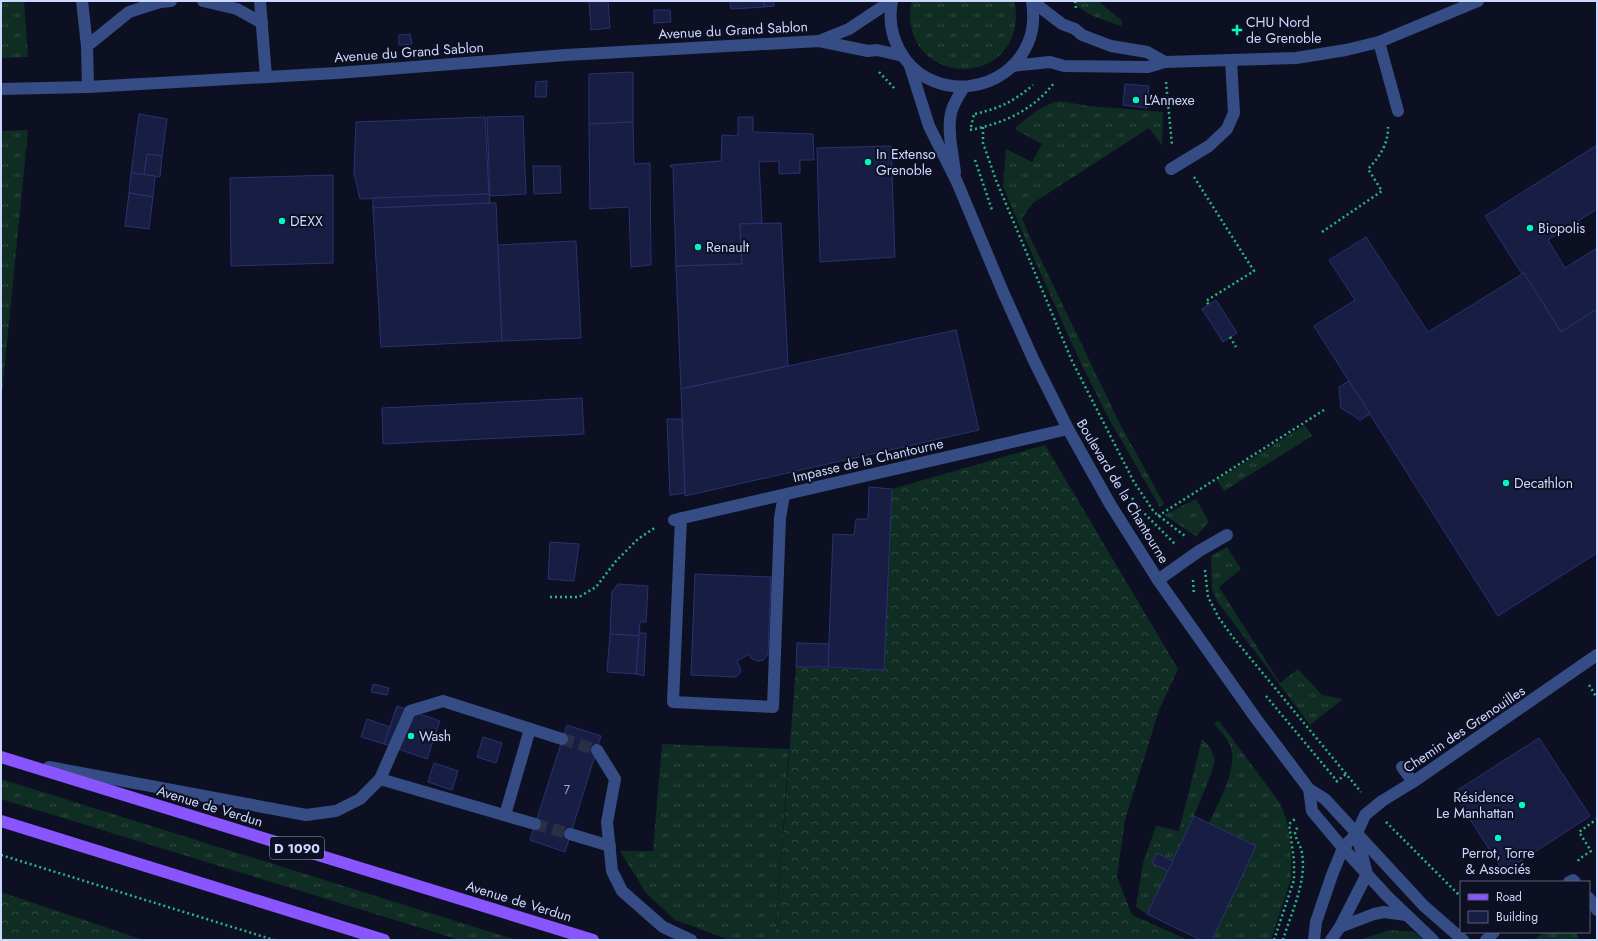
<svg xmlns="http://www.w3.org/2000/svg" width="1598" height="941" font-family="Jost,sans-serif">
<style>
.grass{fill:url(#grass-tufts)}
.forest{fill:url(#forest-crowns)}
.building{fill:#181d44;stroke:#293271}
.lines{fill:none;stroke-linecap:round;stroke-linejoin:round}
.minor-tunnel{stroke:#2a2e44;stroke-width:12;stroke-dasharray:12 6;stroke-linecap:butt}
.path{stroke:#29b881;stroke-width:2.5;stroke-dasharray:2 3;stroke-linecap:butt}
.minor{stroke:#364c84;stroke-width:12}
.major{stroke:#8955ff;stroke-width:12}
.poi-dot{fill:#00f9c2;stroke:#0d1023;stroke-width:1.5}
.labels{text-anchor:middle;stroke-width:4;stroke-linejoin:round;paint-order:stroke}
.number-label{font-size:12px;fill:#a0a9d0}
.shield{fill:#0d1023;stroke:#949cbd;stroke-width:1}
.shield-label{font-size:13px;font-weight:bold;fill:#ced8ff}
.poi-label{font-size:14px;fill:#ced8ff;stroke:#0d1023;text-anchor:start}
.street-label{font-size:14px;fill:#ced8ff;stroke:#0d1023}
</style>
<defs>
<pattern id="grass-tufts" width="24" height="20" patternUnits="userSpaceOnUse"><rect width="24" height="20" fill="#0f2d22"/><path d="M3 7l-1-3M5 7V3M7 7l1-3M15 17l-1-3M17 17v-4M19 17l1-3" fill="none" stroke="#314b43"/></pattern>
<pattern id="forest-crowns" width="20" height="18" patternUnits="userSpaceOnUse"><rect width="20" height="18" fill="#0f2d22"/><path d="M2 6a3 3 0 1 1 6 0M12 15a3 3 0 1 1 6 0" fill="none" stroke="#314b43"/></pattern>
</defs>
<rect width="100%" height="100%" fill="#0d1023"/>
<g class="grass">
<path d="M 1,1 L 24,1 L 28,57 L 1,58 Z"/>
<path d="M 912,1 L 1014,1 C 1017,10 1016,22 1014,31 C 1000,82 927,81 912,31 C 910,21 909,10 912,1 Z"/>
<path d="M 1074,1 L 1098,1 L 1122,21 L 1121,26 C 1109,22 1079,13 1074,1 Z"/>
<path d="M 1060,101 L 1088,106 L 1163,112 L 1162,145 L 1149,128 L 1033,203 L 1022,218 L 1029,235 L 1119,422 L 1164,504 L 1160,507 L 1108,417 L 1077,355 L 1017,220 L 1003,186 L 1006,149 L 1032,162 L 1042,144 L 1016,130 L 1016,127 C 1029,117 1042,104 1060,101 Z"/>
<path d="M 28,130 L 1,403 L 1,131 Z"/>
<path d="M 1305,425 L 1312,436 L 1224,491 L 1217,480 Z"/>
<path d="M 1196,499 L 1209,522 L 1196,536 L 1164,515 Z"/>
<path d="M 1227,547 L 1241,569 L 1219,587 L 1280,683 L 1298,669 L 1322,695 L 1343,699 L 1310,725 L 1217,601 L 1212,589 L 1211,556 Z"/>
<path d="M 1219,721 L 1280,803 L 1287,821 L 1291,849 L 1291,879 L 1271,940 L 1212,940 L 1256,846 L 1209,823 C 1218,803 1241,765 1229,743 C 1226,736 1218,730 1214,723 Z"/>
<path d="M 1202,739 L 1210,747 L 1215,760 L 1211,774 L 1194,816 L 1173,861 L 1157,854 L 1152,863 L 1168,871 L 1147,914 L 1136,907 L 1143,863 L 1156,826 L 1179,831 Z"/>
<path d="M 662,744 L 789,749 L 775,940 L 730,940 L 675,920 L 646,893 L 620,851 L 653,851 Z"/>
<path d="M 1,779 L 516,940 L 460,940 L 1,799 Z"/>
<path d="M 1545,932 L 1575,932 L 1580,940 L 1533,940 Z"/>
</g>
<g class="forest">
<path d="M 1045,445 L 1178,669 L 1159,710 L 1125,820 L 1117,877 L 1132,915 L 1188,940 L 775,940 L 796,667 L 884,670 L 892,489 Z"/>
<path d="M 1,892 L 143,940 L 1,940 Z"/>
<path d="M 1389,930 L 1414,932 L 1424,940 L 1363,940 L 1365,938 Z"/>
</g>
<g class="building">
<path d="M 589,1 L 608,1 L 610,28 L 591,30 Z"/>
<path d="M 730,1 L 764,1 L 764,7 L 731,9 Z"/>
<path d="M 764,1 L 774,1 L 774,6 L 764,7 Z"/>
<path d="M 654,10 L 670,10 L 671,22 L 654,23 Z"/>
<path d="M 410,34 L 412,44 L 399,45 L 399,35 Z"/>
<path d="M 633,72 L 633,122 L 589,124 L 589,74 Z"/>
<path d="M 547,81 L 546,97 L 535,97 L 536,82 Z"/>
<path d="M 1125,84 L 1149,86 L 1147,108 L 1123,105 Z"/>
<path d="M 139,114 L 167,119 L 162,156 L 147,154 L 144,175 L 131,173 Z"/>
<path d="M 523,116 L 526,194 L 490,196 L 487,117 Z"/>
<path d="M 485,117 L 489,194 L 360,199 L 354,173 L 356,122 Z"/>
<path d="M 738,117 L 753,117 L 753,132 L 813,134 L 814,160 L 800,160 L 800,173 L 779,174 L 779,161 L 759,162 L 762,223 L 740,224 L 742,264 L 676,266 L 673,167 L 670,167 L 671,165 L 721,161 L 722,135 L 738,136 Z"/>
<path d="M 633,122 L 634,164 L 650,163 L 651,265 L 631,267 L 629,207 L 590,209 L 589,124 Z"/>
<path d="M 1597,145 L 1597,209 L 1548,240 L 1565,268 L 1597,248 L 1597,309 L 1561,332 L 1524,273 L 1522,274 L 1485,216 Z"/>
<path d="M 891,146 L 895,257 L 820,262 L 817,148 Z"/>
<path d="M 147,154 L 162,156 L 160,177 L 144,175 Z"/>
<path d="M 533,166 L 560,166 L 561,193 L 534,194 Z"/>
<path d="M 131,173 L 155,176 L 153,197 L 129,193 Z"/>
<path d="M 333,175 L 333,263 L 231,266 L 230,178 Z"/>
<path d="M 129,193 L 153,197 L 149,229 L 125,226 Z"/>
<path d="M 489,194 L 490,203 L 373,208 L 373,198 Z"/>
<path d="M 490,203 L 496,203 L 502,341 L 381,347 L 373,208 Z"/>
<path d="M 781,223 L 788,366 L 681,389 L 676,266 L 742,264 L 740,224 Z"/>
<path d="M 1366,237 L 1428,332 L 1524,273 L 1561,332 L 1597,309 L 1597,553 L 1498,616 L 1314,326 L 1355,300 L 1329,260 Z"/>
<path d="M 576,241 L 581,338 L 502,341 L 498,245 Z"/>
<path d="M 1216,300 L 1237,333 L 1223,342 L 1202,309 Z"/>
<path d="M 956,330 L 979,430 L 685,496 L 681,389 Z"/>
<path d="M 1349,381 L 1370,414 L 1360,420 L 1341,408 L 1339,387 Z"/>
<path d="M 582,398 L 584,434 L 383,444 L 382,408 Z"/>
<path d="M 667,419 L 682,419 L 685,493 L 670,495 Z"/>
<path d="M 869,487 L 892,489 L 884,670 L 828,667 L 833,534 L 854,535 L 856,519 L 868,519 Z"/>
<path d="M 550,542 L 579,544 L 574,581 L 548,579 Z"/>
<path d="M 695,574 L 771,577 L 768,655 L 763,660 L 758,661 L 752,659 L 749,654 L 737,661 L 741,670 L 740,673 L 736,677 L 691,675 Z"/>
<path d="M 618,584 L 648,586 L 646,622 L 640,622 L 639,636 L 610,634 L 612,592 Z"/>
<path d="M 639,633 L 646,633 L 644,676 L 636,674 Z"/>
<path d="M 610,634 L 639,636 L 636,674 L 607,672 Z"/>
<path d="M 797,643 L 829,644 L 828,667 L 796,667 Z"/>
<path d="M 373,684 L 389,688 L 387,695 L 371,692 Z"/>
<path d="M 397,706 L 440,721 L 427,759 L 384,744 Z"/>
<path d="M 367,719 L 390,727 L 384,744 L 361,737 Z"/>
<path d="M 567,725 L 601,736 L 565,852 L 530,840 Z"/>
<path d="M 483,737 L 502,743 L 496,763 L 477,757 Z"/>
<path d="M 1539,738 L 1590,816 L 1504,872 L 1453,793 Z"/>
<path d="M 434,763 L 458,771 L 452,790 L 428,782 Z"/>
<path d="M 1194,816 L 1256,846 L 1212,940 L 1201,940 L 1147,914 Z"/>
<path d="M 1157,853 L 1173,861 L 1168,871 L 1152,863 Z"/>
</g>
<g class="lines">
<g class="minor-tunnel">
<path d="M 562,739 L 597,750"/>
<path d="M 535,824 L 570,834"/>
</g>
<g class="path">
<path d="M 1075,1 L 1076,8"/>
<path d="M 879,72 L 896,90"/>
<path d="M 1166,82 L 1172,145"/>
<path d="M 975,114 C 1000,108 1013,102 1033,85"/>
<path d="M 971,127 L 974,114"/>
<path d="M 983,127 L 983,143 L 996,180 L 1072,361 L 1134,482 L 1154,512 L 1185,536"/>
<path d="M 970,130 C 1004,123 1032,111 1054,83"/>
<path d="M 975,160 L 992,210"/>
<path d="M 1194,177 L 1254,271 L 1206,301 L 1209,305"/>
<path d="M 1322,232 L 1382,191 L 1368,169 C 1380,156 1388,145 1388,127"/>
<path d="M 1230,337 L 1236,347"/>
<path d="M 1132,498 L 1143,512 L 1175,544"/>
<path d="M 1158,516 L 1324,410"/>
<path d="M 1205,570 L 1208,597 L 1219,618 L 1232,636 L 1361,792"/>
<path d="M 1193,580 L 1194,595"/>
<path d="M 550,597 L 579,597 L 596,587 L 616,561 L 638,539 L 656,527"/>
<path d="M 1589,685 L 1597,698"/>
<path d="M 1266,696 L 1337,781"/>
<path d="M 1336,782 L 1346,774"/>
<path d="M 1386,822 L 1461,897"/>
<path d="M 1,855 L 274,940"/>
<path d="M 1578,861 L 1579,859 L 1591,851 L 1579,832 L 1597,819"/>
<path d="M 1274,940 L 1294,880 L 1294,860 L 1289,824 L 1295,819"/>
<path d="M 1283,940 C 1291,913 1307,882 1302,853 C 1301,846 1296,840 1295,833 L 1298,825"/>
</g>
<g class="minor">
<path d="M 82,1 L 87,46 L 88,87"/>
<path d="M 203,1 L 237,9 L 262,23"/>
<path d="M 260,1 L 266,77"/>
<path d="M 892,1 C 888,22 892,41 905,59 C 937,102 1007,93 1028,43 C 1034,30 1034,15 1032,1"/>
<path d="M 1032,1 L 1062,24 L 1075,29 L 1082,35 L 1111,46 L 1147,52 L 1165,62"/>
<path d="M 819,41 L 849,29 L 891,1"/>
<path d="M 1379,42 L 1398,111"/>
<path d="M 87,46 L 129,12 L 160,2 L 171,1"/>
<path d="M 910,66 L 929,126 L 957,182 L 1003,292 L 1034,361 L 1068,429 L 1110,504 L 1158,580 L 1257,720 L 1309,789 L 1325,799 L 1424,906 L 1463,940"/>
<path d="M 1012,66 L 1050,62 L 1064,66 L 1148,67 L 1165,62 L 1296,58 L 1346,50 L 1379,42 L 1478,1"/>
<path d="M 1,89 L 88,87 L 337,73 L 566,55 L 819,41 L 868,51 L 877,50 L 903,56"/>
<path d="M 1171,169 L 1209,146 L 1227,129 L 1234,113 L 1231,60"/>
<path d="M 955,173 C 953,154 947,131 951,113 C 953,104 959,95 964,87"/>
<path d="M 681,518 L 673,702 L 773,707 L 780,518 L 784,495"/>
<path d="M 674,520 L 1068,429"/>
<path d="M 1158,580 L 1199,551 L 1227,535"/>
<path d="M 597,750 L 615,779 L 607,822 L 612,871 L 622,891 L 663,927 L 691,940"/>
<path d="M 49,767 L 306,815 L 336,811 L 360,799 L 380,779 L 410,711 L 443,701 L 562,739"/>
<path d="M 1402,767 L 1413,782"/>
<path d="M 380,779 L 535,824"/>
<path d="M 1309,789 L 1312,811 L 1343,848 L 1387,896 L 1433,940"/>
<path d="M 505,815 L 530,729"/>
<path d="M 570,834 L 610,846"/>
<path d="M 1569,882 L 1573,880 L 1575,882"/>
<path d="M 1589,898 L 1597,910"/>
<path d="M 1340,927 L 1374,914 L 1384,912 L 1406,915"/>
<path d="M 1314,940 L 1316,922 L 1332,875 L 1343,848 L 1357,833 L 1365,815 L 1382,801 L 1413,782 L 1597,655"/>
<path d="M 1331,940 L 1340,927 L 1367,874 L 1357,835"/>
<path d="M 1486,940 L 1494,932"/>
</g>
<g class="major">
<path d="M 1,757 L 593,940"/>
<path d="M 1,821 L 384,940"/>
</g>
</g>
<g class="poi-dot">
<path d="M1235 24h4v4h4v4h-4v4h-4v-4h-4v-4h4z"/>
<circle cx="1136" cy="100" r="4"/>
<circle cx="868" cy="162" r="4"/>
<circle cx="282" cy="221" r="4"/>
<circle cx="1530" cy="228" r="4"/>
<circle cx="698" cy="247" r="4"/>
<circle cx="1506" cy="483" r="4"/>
<circle cx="411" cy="736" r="4"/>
<circle cx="1522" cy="805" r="4"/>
<circle cx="1498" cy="838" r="4"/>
</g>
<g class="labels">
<g class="number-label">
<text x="567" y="794">7</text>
</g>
<rect class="shield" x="270" y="837" width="54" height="22" rx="3"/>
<g class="shield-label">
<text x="297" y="853">D 1090</text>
</g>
<g class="poi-label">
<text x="1246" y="27">CHU Nord<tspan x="1246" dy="16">de Grenoble</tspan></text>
<text x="1144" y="105">L'Annexe</text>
<text x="876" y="159">In Extenso<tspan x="876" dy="16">Grenoble</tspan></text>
<text x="290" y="226">DEXX</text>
<text x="1538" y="233">Biopolis</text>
<text x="706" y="252">Renault</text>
<text x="1514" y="488">Decathlon</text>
<text x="419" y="741">Wash</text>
<text x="1514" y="802" text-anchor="end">Résidence<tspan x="1514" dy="16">Le Manhattan</tspan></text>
<text x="1498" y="858" text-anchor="middle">Perrot, Torre<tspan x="1498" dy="16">&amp; Associés</tspan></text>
</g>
<g class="street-label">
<text transform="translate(733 30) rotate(-3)" y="5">Avenue du Grand Sablon</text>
<text transform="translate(409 52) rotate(-4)" y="5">Avenue du Grand Sablon</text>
<text transform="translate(868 460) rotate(-13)" y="5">Impasse de la Chantourne</text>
<text transform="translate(1123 491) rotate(59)" y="5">Boulevard de la Chantourne</text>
<text transform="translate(1464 729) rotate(-34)" y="5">Chemin des Grenouilles</text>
<text transform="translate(210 806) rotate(17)" y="5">Avenue de Verdun</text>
<text transform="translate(519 901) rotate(17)" y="5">Avenue de Verdun</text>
</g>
</g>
<rect width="1598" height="941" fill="none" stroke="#ced8ff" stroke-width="4"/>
<rect x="1460" y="881" width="130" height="52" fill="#0d1023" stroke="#5a607b"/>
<rect x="1468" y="894" width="20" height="6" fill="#8955ff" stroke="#5a607b"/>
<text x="1496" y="901" font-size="12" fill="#ced8ff">Road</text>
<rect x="1468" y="911" width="20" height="12" fill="#181d44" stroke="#5a607b"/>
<text x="1496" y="921" font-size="12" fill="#ced8ff">Building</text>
</svg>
